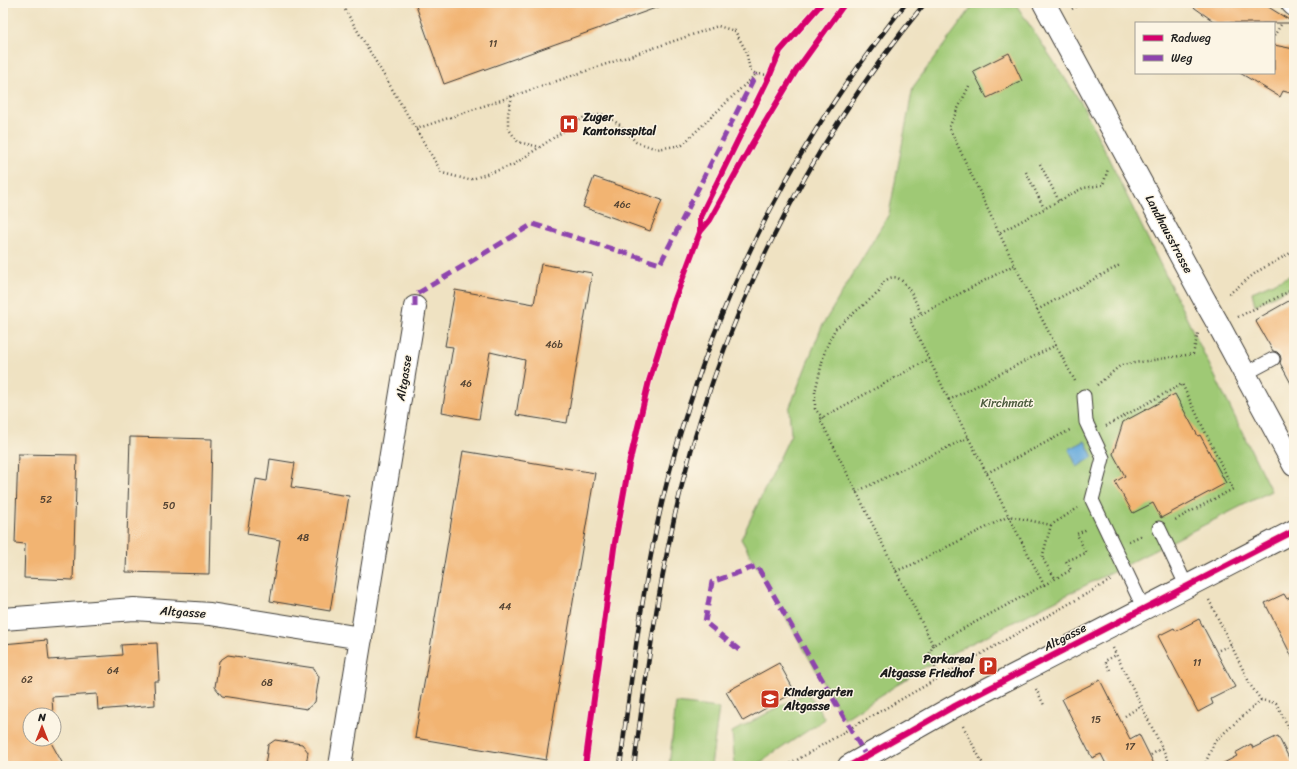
<svg xmlns="http://www.w3.org/2000/svg" width="1297" height="769" font-family="Sriracha,sans-serif">
<style>
.green{fill:#9fc975;stroke:#5e7248}
.water{fill:#68abdd;stroke:#42647c}
.building{fill:#f2b472}
.lines{fill:none;stroke-linecap:round;stroke-linejoin:round}
.lane-casing{stroke:#3c3a35;stroke-width:15}
.street-casing{stroke:#3c3a35;stroke-width:24}
.path{stroke:#3c3a35;stroke-width:2.5;stroke-dasharray:1 3;stroke-linecap:butt}
.lane{stroke:#fff;stroke-width:13}
.street{stroke:#fff;stroke-width:22}
.rail-casing{stroke:#1c1c1c;stroke-width:4.5}
.rail{stroke:#fcf5e5;stroke-width:3;stroke-dasharray:9;stroke-linecap:butt}
.street-bridge-casing{stroke:#3c3a35;stroke-width:24;stroke-linecap:butt}
.street-bridge{stroke:#fff;stroke-width:22}
.quiet{stroke:#8e44ad;stroke-width:5;stroke-dasharray:10 5;stroke-linecap:butt}
.cycleway-casing{stroke:#fcf5e5;stroke-width:8}
.cycleway{stroke:#d6006c;stroke-width:6}
.labels{text-anchor:middle;stroke-width:3;stroke-linejoin:round;paint-order:stroke}
.number-label{font-size:10px;fill:#524232}
.poi-label{font-size:12px;font-weight:bold;fill:#1c1c1c;stroke:#fcf5e5;text-anchor:start}
.street-label{font-size:12px;fill:#1c1c1c;stroke:#fcf5e5}
.park-label{font-size:12px;fill:#4a593b;stroke:#fcf5e5}
</style>
<rect width="100%" height="100%" fill="#fcf5e5"/>
<filter id="ink" filterUnits="userSpaceOnUse"><feTurbulence type="fractalNoise" baseFrequency=".025" numOctaves="2"/><feDisplacementMap in="SourceGraphic" scale="8" xChannelSelector="R" yChannelSelector="G"/><feConvolveMatrix kernelMatrix="1 2 1 2 8 2 1 2 1" color-interpolation-filters="sRGB"/></filter>
<filter id="wash" filterUnits="userSpaceOnUse"><feTurbulence type="fractalNoise" baseFrequency=".012" numOctaves="4" result="noise"/><feDisplacementMap in="SourceGraphic" scale="16" xChannelSelector="R" yChannelSelector="G"/><feGaussianBlur stdDeviation="0.9" result="paint"/><feColorMatrix in="noise" values="0 0 0 0 0 0 0 0 0 0 0 0 0 0 0 0 0 1.4 0 .05"/><feComposite in="paint" operator="in"/></filter>
<g filter="url(#wash)">
<rect width="100%" height="100%" fill="#efe2c2"/>
<g class="green">
<path d="M 975,3 L 1015,3 L 1082,104 L 1271,491 L 925,667 L 844,719 L 741,539 L 791,434 L 789,409 L 822,326 L 889,214 L 913,87 Z"/>
<path d="M 1294,274 L 1294,286 L 1255,305 L 1252,292 Z"/>
<path d="M 807,692 L 825,719 L 755,766 L 735,766 L 732,732 Z"/>
<path d="M 676,703 L 719,708 L 711,766 L 669,766 Z"/>
</g>
<path class="water" d="M 1085,441 L 1093,457 L 1077,467 L 1069,449 Z"/>
<g id="blocks">
<g class="building">
<path d="M 415,3 L 663,3 L 664,5 L 444,84 Z"/>
<path d="M 1188,3 L 1262,3 L 1294,23 L 1216,23 Z"/>
<path d="M 1274,45 L 1294,49 L 1294,94 L 1283,91 L 1280,97 L 1240,73 L 1274,73 Z"/>
<path d="M 1009,53 L 1022,81 L 987,98 L 973,71 Z"/>
<path d="M 594,177 L 662,200 L 650,231 L 583,207 Z"/>
<path d="M 541,264 L 592,273 L 567,423 L 516,415 L 525,360 L 490,352 L 479,419 L 442,412 L 453,347 L 445,346 L 455,290 L 534,304 Z"/>
<path d="M 1294,298 L 1294,389 L 1280,363 L 1281,359 L 1280,355 L 1277,352 L 1273,351 L 1255,320 Z"/>
<path d="M 1175,394 L 1198,436 L 1200,435 L 1226,483 L 1161,518 L 1153,503 L 1133,513 L 1115,482 L 1125,476 L 1113,454 L 1123,422 Z"/>
<path d="M 130,437 L 212,439 L 209,574 L 126,572 Z"/>
<path d="M 463,451 L 595,473 L 546,760 L 415,738 Z"/>
<path d="M 18,454 L 77,455 L 73,580 L 24,578 L 25,544 L 15,543 Z"/>
<path d="M 270,459 L 295,463 L 291,487 L 349,496 L 330,611 L 270,601 L 280,540 L 247,534 L 256,479 L 267,481 Z"/>
<path d="M 1284,594 L 1287,599 L 1294,595 L 1294,661 L 1265,603 Z"/>
<path d="M 1199,619 L 1235,687 L 1211,699 L 1213,704 L 1198,712 L 1158,636 L 1174,628 L 1176,631 Z"/>
<path d="M 47,640 L 49,660 L 122,655 L 121,645 L 157,643 L 159,681 L 154,681 L 155,705 L 98,710 L 97,694 L 52,697 L 53,715 L 30,715 L 30,739 L 49,739 L 64,766 L 8,766 L 3,757 L 3,644 Z"/>
<path d="M 228,655 L 314,668 L 319,677 L 315,702 L 307,709 L 222,696 L 215,687 L 219,661 Z"/>
<path d="M 779,663 L 795,692 L 743,721 L 726,692 Z"/>
<path d="M 1100,680 L 1130,739 L 1139,734 L 1155,766 L 1107,766 L 1101,754 L 1092,758 L 1062,699 Z"/>
<path d="M 1278,736 L 1293,766 L 1218,766 L 1237,756 L 1235,753 L 1251,744 L 1253,748 Z"/>
<path d="M 275,740 L 302,744 L 308,752 L 306,766 L 265,766 L 268,745 Z"/>
</g>
</g>
</g>
<g filter="url(#ink)">
<use href="#blocks" fill-opacity="0" stroke="#3c3a35" stroke-width="1"/>
<g class="lines">
<defs>
<g id="lane">
<path d="M 1245,374 L 1273,359"/>
<path d="M 1084,396 L 1086,422 L 1103,458 L 1092,500 L 1144,609"/>
<path d="M 1159,528 L 1187,587"/>
</g>
<g id="street">
<path d="M 1044,3 L 1205,301"/>
<path d="M 1292,3 L 1294,5"/>
<path d="M 1218,324 L 1294,465"/>
<path d="M 3,619 L 134,609 L 210,614 L 361,638"/>
<path d="M 340,766 L 415,307"/>
<path d="M 849,766 L 953,707 L 1294,531"/>
</g>
</defs>
<use href="#lane" class="lane-casing"/>
<use href="#street" class="street-casing"/>
<g class="path">
<path d="M 341,3 L 442,173 L 469,180 L 513,165 L 583,118 L 604,114 L 620,125 L 636,142 L 657,149 L 682,145 L 756,74 L 750,70 L 746,51 L 735,31 L 718,26 L 416,129"/>
<path d="M 1072,9 L 1082,3"/>
<path d="M 1274,36 L 1282,23"/>
<path d="M 756,74 L 770,75"/>
<path d="M 969,86 L 949,127 L 999,233"/>
<path d="M 512,96 L 508,114 L 508,128 L 518,142 L 540,147"/>
<path d="M 1040,164 L 1059,201"/>
<path d="M 1026,172 L 1044,208"/>
<path d="M 700,231 L 700,217 L 770,75 L 780,51 L 822,3"/>
<path d="M 1014,265 L 910,320 L 929,359 L 820,419 L 933,645 L 1044,585 L 949,400 L 1056,345"/>
<path d="M 1229,294 L 1258,271 L 1294,251"/>
<path d="M 1037,310 L 1120,265"/>
<path d="M 1238,317 L 1294,289"/>
<path d="M 929,359 L 949,400"/>
<path d="M 1075,381 L 1037,310 L 999,233 L 1083,188 L 1103,185 L 1108,169"/>
<path d="M 1097,385 L 1121,365 L 1193,354 L 1198,333"/>
<path d="M 823,418 L 815,409 L 815,392 L 825,350 L 835,329 L 879,292 C 881,286 883,282 888,279 C 904,269 916,304 922,315"/>
<path d="M 1106,426 L 1182,384 L 1233,489 L 1175,520"/>
<path d="M 987,473 L 1070,430"/>
<path d="M 856,492 L 969,437"/>
<path d="M 1051,525 L 1042,558 L 1055,578"/>
<path d="M 1129,541 L 1143,535"/>
<path d="M 896,571 L 911,565 L 1009,516 L 1051,525 L 1078,508"/>
<path d="M 1044,585 L 1071,570 L 1066,561 L 1086,553 L 1077,534 L 1087,529"/>
<path d="M 1209,600 L 1251,686 L 1261,700 L 1276,703 L 1294,738"/>
<path d="M 933,645 L 929,655 L 940,677"/>
<path d="M 1113,648 L 1171,766"/>
<path d="M 1219,650 L 1231,645"/>
<path d="M 1110,670 L 1105,661 L 1116,655"/>
<path d="M 1036,689 L 1044,705"/>
<path d="M 1125,716 L 1141,706"/>
<path d="M 963,726 L 984,766"/>
<path d="M 1151,755 L 1162,748"/>
<path d="M 585,766 L 614,548 L 629,464 L 649,381 L 675,299 L 700,232 L 710,220 L 752,144 L 796,71 L 845,3"/>
<path d="M 787,766 L 849,729 L 1111,580"/>
<path d="M 1204,766 L 1215,741 L 1261,700"/>
</g>
<use href="#lane" class="lane"/>
<use href="#street" class="street"/>
<defs>
<g id="rail">
<path d="M 620,766 C 634,654 648,540 681,431 C 713,325 758,222 817,128 C 844,85 874,44 906,3"/>
<path d="M 634,766 C 645,683 656,601 674,519 C 715,331 802,152 925,3"/>
</g>
</defs>
<use href="#rail" class="rail-casing"/>
<use href="#rail" class="rail"/>
<defs>
<path id="street-bridge" d="M 1205,301 L 1218,324"/>
</defs>
<use href="#street-bridge" class="street-bridge-casing"/>
<use href="#street-bridge" class="street-bridge"/>
<g class="quiet">
<path d="M 415,307 L 415,295 L 533,224 L 660,264 L 756,74"/>
<path d="M 739,650 L 705,622 L 712,582 L 757,566 L 866,756"/>
</g>
<defs>
<g id="cycleway">
<path d="M 700,232 L 700,217 L 770,75 L 780,51 L 822,3"/>
<path d="M 585,766 L 614,548 L 629,464 L 649,381 L 675,299 L 700,232 L 710,220 L 752,144 L 796,71 L 845,3"/>
<path d="M 849,766 L 953,707 L 1294,531"/>
</g>
</defs>
<use href="#cycleway" class="cycleway-casing"/>
<use href="#cycleway" class="cycleway"/>
</g>
</g>
<defs>
<symbol id="hospital-square" viewBox="-11 -11 22 22"><rect x="-9" y="-9" width="18" height="18" rx="4" fill="#c8321e" stroke="#fcf5e5"/><path d="M-5-5h3v3.5h4V-5h3V5h-3V1.5h-4V5h-3Z" fill="#fff"/></symbol>
<symbol id="parking-square" viewBox="-11 -11 22 22"><rect x="-9" y="-9" width="18" height="18" rx="4" fill="#c8321e" stroke="#fcf5e5"/><path d="M-3.5-5.5H1a3.5 3.5 0 0 1 0 7H-1V5.5H-3.5ZM-1-3.4V-.6H.8a1.4 1.4 0 0 0 0-2.8Z" fill="#fff"/></symbol>
<symbol id="school-square" viewBox="-11 -11 22 22"><rect x="-9" y="-9" width="18" height="18" rx="4" fill="#c8321e" stroke="#fcf5e5"/><path d="M0-5L7-2L0 1L-7-2ZM-4 1L0 2.5L4 1V4Q0 6-4 4Z" fill="#fff"/></symbol>
</defs>
<g fill-rule="evenodd">
<use href="#hospital-square" x="558" y="113" width="22" height="22"/>
<use href="#parking-square" x="977" y="655" width="22" height="22"/>
<use href="#school-square" x="759" y="688" width="22" height="22"/>
</g>
<g class="labels">
<g class="number-label">
<text x="493" y="47">11</text>
<text x="622" y="208">46c</text>
<text x="554" y="348">46b</text>
<text x="466" y="387">46</text>
<text x="46" y="503">52</text>
<text x="169" y="509">50</text>
<text x="303" y="541">48</text>
<text x="505" y="610">44</text>
<text x="1197" y="666">11</text>
<text x="113" y="674">64</text>
<text x="27" y="683">62</text>
<text x="267" y="686">68</text>
<text x="1096" y="723">15</text>
<text x="1130" y="750">17</text>
</g>
<g class="poi-label">
<text x="583" y="121">Zuger<tspan x="583" dy="14">Kantonsspital</tspan></text>
<text x="974" y="663" text-anchor="end">Parkareal<tspan x="974" dy="14">Altgasse Friedhof</tspan></text>
<text x="784" y="696">Kindergarten<tspan x="784" dy="14">Altgasse</tspan></text>
</g>
<g class="street-label">
<text transform="translate(1169 234) rotate(62)" y="4">Landhausstrasse</text>
<text transform="translate(404 378) rotate(-81)" y="4">Altgasse</text>
<text transform="translate(183 612) rotate(4)" y="4">Altgasse</text>
<text transform="translate(1065 637) rotate(-27)" y="4">Altgasse</text>
</g>
<g class="park-label">
<text x="1007" y="407">Kirchmatt</text>
</g>
</g>
<rect width="1297" height="769" fill="none" stroke="#fcf5e5" stroke-width="16"/>
<rect x="1135" y="22" width="140" height="52" fill="#fcf5e5" stroke="#a29e95"/>
<rect x="1143" y="35" width="20" height="6" fill="#d6006c" stroke="#a29e95"/>
<text x="1171" y="42" font-size="12" fill="#1c1c1c">Radweg</text>
<rect x="1143" y="55" width="20" height="6" fill="#8e44ad" stroke="#a29e95"/>
<text x="1171" y="62" font-size="12" fill="#1c1c1c">Weg</text>
<g transform="translate(42 727)"><circle r="19" fill="#fcf5e5" stroke="#a29e95"/>
<path d="M0-3L7 15L0 10L-7 15Z" fill="#c8321e"/>
<text y="-6" font-size="11" font-weight="bold" text-anchor="middle" fill="#1c1c1c">N</text>
</g>
</svg>
